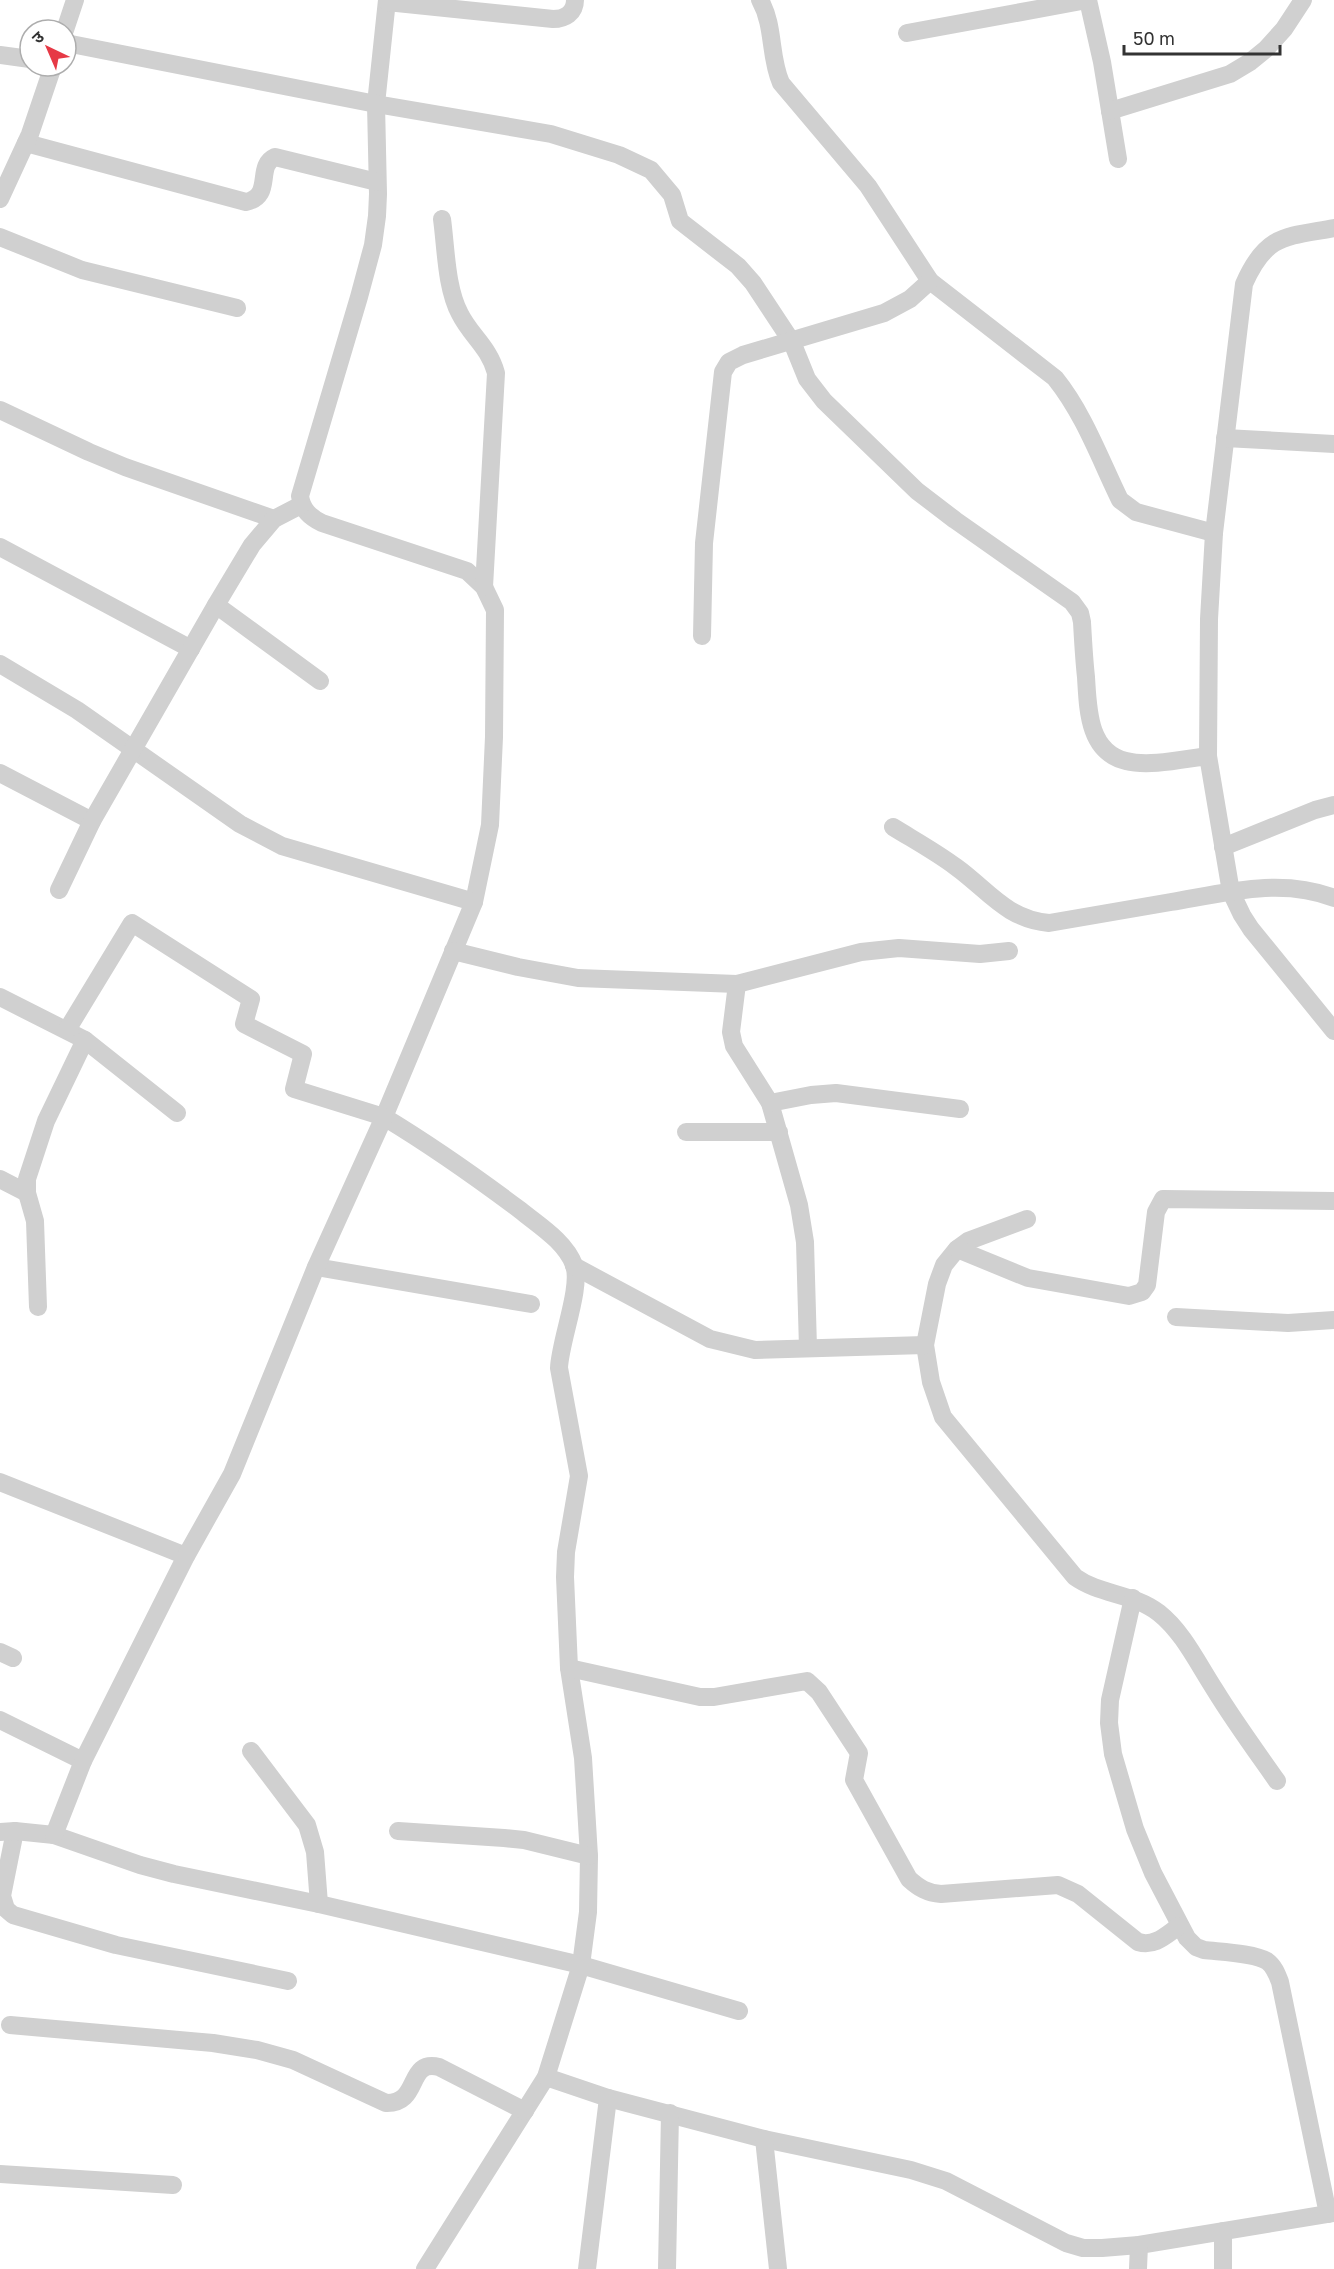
<svg xmlns="http://www.w3.org/2000/svg" width="1334" height="2269" font-family="'Golos Text','Noto Sans Devanagari',sans-serif">
<style>
.lines{fill:none;stroke-linecap:round;stroke-linejoin:round}
.minor{stroke:#d0d0d0;stroke-width:18}
</style>
<rect width="100%" height="100%" fill="#fff"/>
<g class="lines">
<g class="minor">
<path d="M 387,0 L 376,104 L 378,194 L 377,216 L 373,245 L 359,297 L 300,496 C 302,510 310,517 322,523 L 467,571 L 484,587 L 495,610 L 494,737 L 490,825 L 474,902 L 384,1117 C 432,1146 476,1177 520,1210 C 538,1225 565,1241 574,1265 C 582,1287 560,1341 559,1368 L 579,1476 L 566,1552 L 565,1577 L 569,1668 L 583,1758 L 589,1856 L 588,1912 L 581,1965 L 546,2077 L 425,2269"/>
<path d="M 760,0 C 775,27 769,56 781,83 L 868,186 L 930,281 L 1055,378 C 1084,414 1100,459 1120,500 L 1136,512 L 1214,533"/>
<path d="M 1088,0 L 1102,62 L 1118,159"/>
<path d="M 387,2 L 553,19 C 565,19 575,13 575,0"/>
<path d="M 65,30 L 75,0"/>
<path d="M 907,33 L 1087,0"/>
<path d="M 66,43 L 376,104 L 551,134 L 619,155 L 651,170 L 672,195 L 680,221 L 738,266 L 753,283 L 792,342 L 807,379 L 824,401 L 917,491 L 955,520 L 1072,602 L 1080,613 L 1082,622 C 1083,640 1084,659 1086,677 C 1088,709 1088,752 1126,761 C 1149,767 1184,759 1208,756"/>
<path d="M 0,55 L 30,59"/>
<path d="M 1110,111 L 1230,74 L 1250,62 L 1266,49 L 1284,29 L 1303,0"/>
<path d="M 26,143 L 246,202 C 274,196 255,166 275,157 L 377,182"/>
<path d="M 0,199 L 30,134 L 53,66"/>
<path d="M 442,219 C 446,248 446,288 460,314 C 471,336 489,347 496,373 L 484,587"/>
<path d="M 1334,228 C 1285,237 1266,234 1244,284 L 1214,533 L 1209,619 L 1208,756 L 1231,892 L 1242,915 L 1251,929 L 1334,1031"/>
<path d="M 0,237 L 82,270 L 237,308"/>
<path d="M 0,410 L 89,452 L 125,467 L 274,519"/>
<path d="M 1225,438 L 1334,444"/>
<path d="M 0,547 L 191,649"/>
<path d="M 216,605 L 320,681"/>
<path d="M 702,636 L 704,543 L 723,372 L 729,362 L 743,355 L 884,313 L 910,299 L 930,281"/>
<path d="M 0,664 L 77,710 L 240,824 L 282,846 L 474,902"/>
<path d="M 0,773 L 92,821"/>
<path d="M 893,827 C 914,840 936,852 956,867 C 988,890 1006,919 1049,923 C 1089,916 1130,909 1171,902 C 1224,893 1282,877 1334,898"/>
<path d="M 1223,847 L 1315,810 L 1334,805"/>
<path d="M 59,890 L 92,821 L 216,605 L 252,545 L 274,519 L 301,505"/>
<path d="M 453,951 L 518,967 L 578,978 L 737,984 L 861,952 L 899,948 L 980,954 L 1009,951"/>
<path d="M 737,984 L 731,1032 L 734,1046 L 770,1103 L 799,1205 L 805,1242 L 808,1348"/>
<path d="M 0,997 L 85,1040 L 177,1113"/>
<path d="M 770,1103 L 811,1095 L 836,1093 L 960,1109"/>
<path d="M 686,1132 L 779,1132"/>
<path d="M 0,1179 L 27,1193"/>
<path d="M 1027,1219 L 968,1241 L 957,1249 L 944,1265 L 937,1284 L 925,1345 L 931,1382 L 943,1417 L 1075,1577 C 1100,1595 1133,1593 1159,1613 C 1183,1632 1198,1664 1215,1690 C 1234,1721 1256,1751 1277,1781"/>
<path d="M 957,1249 L 1028,1278 L 1129,1296 L 1142,1292 L 1147,1285 L 1156,1212 L 1163,1199 L 1334,1201"/>
<path d="M 574,1266 L 710,1339 L 755,1350 L 925,1345"/>
<path d="M 316,1267 L 531,1304"/>
<path d="M 38,1307 L 35,1221 L 27,1193 L 27,1179 L 46,1121 L 85,1040"/>
<path d="M 1176,1317 L 1288,1323 L 1334,1320"/>
<path d="M 0,1482 L 186,1556"/>
<path d="M 1133,1598 L 1110,1700 L 1109,1723 L 1113,1754 L 1135,1829 L 1153,1873 L 1187,1938 L 1196,1947 L 1204,1950 C 1221,1952 1254,1953 1267,1961 C 1274,1966 1277,1974 1280,1982 L 1328,2214"/>
<path d="M 0,1652 L 13,1658"/>
<path d="M 569,1668 L 700,1697 L 714,1697 L 807,1681 L 819,1692 L 859,1753 L 854,1780 L 909,1879 C 919,1888 927,1893 941,1894 L 1058,1885 L 1078,1894 L 1138,1942 C 1155,1947 1166,1935 1179,1926"/>
<path d="M 0,1720 L 83,1761"/>
<path d="M 251,1751 L 307,1825 L 315,1852 L 319,1904"/>
<path d="M 15,1831 L 2,1896 L 6,1909 L 13,1915 L 116,1945 L 288,1981"/>
<path d="M 398,1831 L 504,1838 L 524,1840 L 589,1856"/>
<path d="M 0,1832 L 15,1831 L 54,1835 L 140,1865 L 174,1874 L 319,1904 L 581,1965 L 739,2011"/>
<path d="M 54,1835 L 83,1761 L 186,1556 L 232,1474 L 316,1267 L 384,1117 L 294,1089 L 303,1054 L 244,1024 L 251,999 L 132,923 L 67,1030"/>
<path d="M 10,2025 L 213,2043 L 257,2050 L 293,2060 L 386,2103 C 421,2104 406,2059 439,2067 L 525,2111"/>
<path d="M 546,2077 L 608,2098 L 764,2139 L 911,2170 L 946,2181 L 1066,2243 L 1083,2248 L 1102,2248 L 1139,2245 L 1334,2213"/>
<path d="M 764,2139 L 778,2269"/>
<path d="M 0,2174 L 173,2185"/>
<path d="M 587,2269 L 608,2098"/>
<path d="M 667,2269 L 670,2113"/>
<path d="M 1138,2269 L 1139,2245"/>
<path d="M 1223,2269 L 1223,2231"/>
</g>
</g>
<g transform="translate(48 48) rotate(316)"><circle r="28" fill="#ffffff" stroke="#adadad" stroke-width="1.5"/>
<path d="M0-4.5L10 22L0 15L-10 22Z" fill="#e63946"/>
<text y="-9" font-size="16" font-weight="bold" text-anchor="middle" fill="#333333">उ</text>
</g>
<path d="M1124 45v9h156v-9" fill="none" stroke="#333333" stroke-width="3"/>
<text x="1133" y="45" font-size="18" fill="#333333" stroke="#ffffff" stroke-width="4.5" paint-order="stroke">50 m</text>
</svg>
